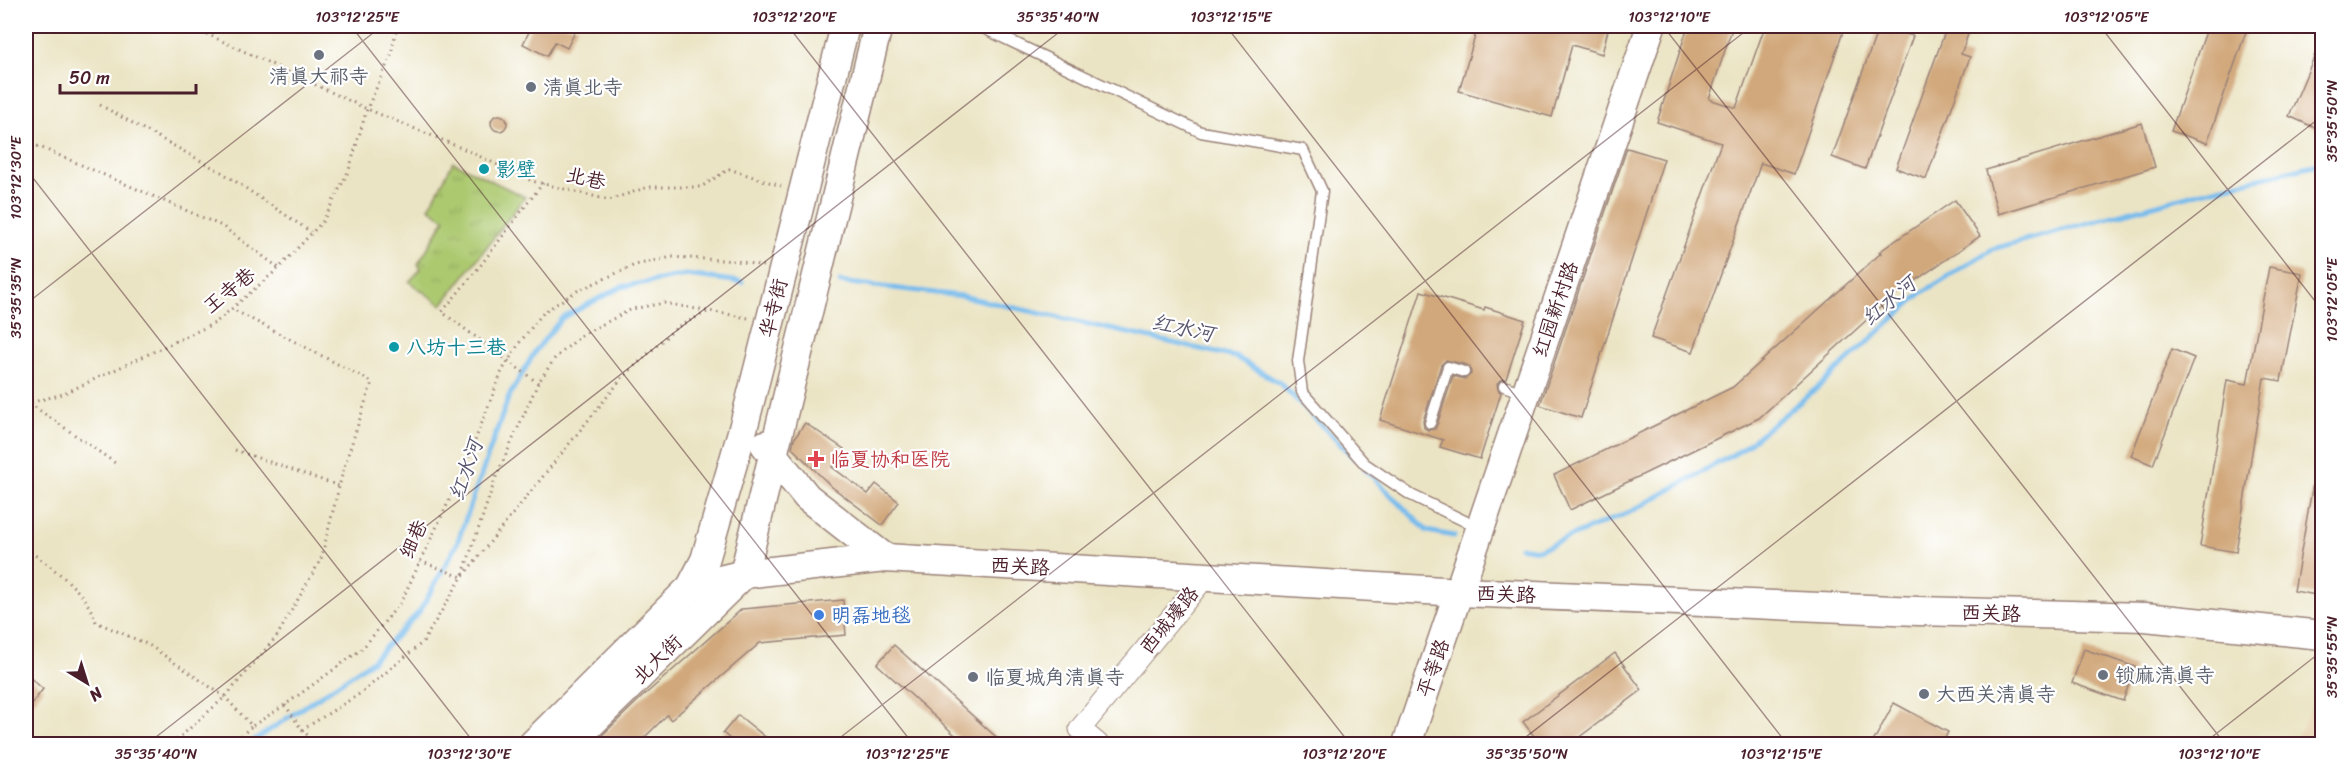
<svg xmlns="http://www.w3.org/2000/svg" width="2348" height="770" font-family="Sriracha,'LXGW WenKai TC',sans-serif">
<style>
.built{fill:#ecd8ba}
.grass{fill:url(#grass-tufts);stroke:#7b744e;stroke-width:1.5}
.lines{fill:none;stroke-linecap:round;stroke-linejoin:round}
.stream{stroke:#76bbed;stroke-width:5}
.building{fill:#d1a87c;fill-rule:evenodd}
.lane-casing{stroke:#9a8278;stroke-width:13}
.street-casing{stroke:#9a8278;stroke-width:23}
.secondary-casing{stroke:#9a8278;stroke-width:31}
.path{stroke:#9a8278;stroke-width:3;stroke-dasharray:1.5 4.5;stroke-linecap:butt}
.lane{stroke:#fff;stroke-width:10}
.street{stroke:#fff;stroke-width:21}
.secondary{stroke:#fff;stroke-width:28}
.ticks{fill:none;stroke:#4a1f2b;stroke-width:1.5;stroke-opacity:0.45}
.worship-dot{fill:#6b7280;stroke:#fff;stroke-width:2}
.culture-dot{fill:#0f9aa8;stroke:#fff;stroke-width:2}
.health-dot{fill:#e0444e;stroke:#fff;stroke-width:2}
.shop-dot{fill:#3f7fe0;stroke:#fff;stroke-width:2}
.labels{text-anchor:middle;stroke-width:4.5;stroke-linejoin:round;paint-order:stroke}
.worship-label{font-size:20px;fill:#5b616d;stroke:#fff;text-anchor:start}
.culture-label{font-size:20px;fill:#0d838f;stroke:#fff;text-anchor:start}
.street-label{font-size:20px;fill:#4a1f2b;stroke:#fff}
.health-label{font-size:20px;fill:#be3a42;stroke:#fff;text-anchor:start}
.shop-label{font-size:20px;fill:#366cbe;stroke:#fff;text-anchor:start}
.water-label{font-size:21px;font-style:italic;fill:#59566f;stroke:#fff}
.neatline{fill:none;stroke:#4a1f2b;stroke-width:2}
.ticks-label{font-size:15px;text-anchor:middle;fill:#4a1f2b}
</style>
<defs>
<pattern id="grass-tufts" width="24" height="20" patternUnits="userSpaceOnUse" patternTransform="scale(1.5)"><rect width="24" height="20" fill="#acc970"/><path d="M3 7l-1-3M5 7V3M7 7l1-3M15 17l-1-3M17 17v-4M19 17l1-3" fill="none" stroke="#96ac61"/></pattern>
</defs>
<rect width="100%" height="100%" fill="#fff"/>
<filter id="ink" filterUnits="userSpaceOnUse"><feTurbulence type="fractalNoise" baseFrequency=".0167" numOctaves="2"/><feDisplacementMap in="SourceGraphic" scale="12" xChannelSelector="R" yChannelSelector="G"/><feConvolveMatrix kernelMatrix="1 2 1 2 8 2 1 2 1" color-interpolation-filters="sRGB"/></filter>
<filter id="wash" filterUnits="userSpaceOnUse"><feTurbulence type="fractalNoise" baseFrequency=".008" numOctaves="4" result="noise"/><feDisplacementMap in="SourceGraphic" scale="24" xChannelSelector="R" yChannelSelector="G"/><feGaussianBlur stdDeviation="1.35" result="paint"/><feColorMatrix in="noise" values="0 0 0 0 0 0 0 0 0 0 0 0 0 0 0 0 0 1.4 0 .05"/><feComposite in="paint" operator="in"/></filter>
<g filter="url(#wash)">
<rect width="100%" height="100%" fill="#ebe4c4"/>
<path class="built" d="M 2320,688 L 2322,689 L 2322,744 L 2294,744 Z"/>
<path class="grass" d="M 453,162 L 525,197 L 442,305 L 409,282 L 421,269 L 418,264 L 445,219 L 429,208 Z"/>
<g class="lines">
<g class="stream">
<path d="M 840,282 L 962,296 L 1236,357 L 1281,384 L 1354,458"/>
<path d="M 1365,469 L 1427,531 L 1454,536"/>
<path d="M 1520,547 L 1538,550 L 1632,511 L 1741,450 L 1822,384 L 1920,294 L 1992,249 L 2198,193 L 2322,163"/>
<path d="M 249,744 L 372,661 L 420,611 L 456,546 L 509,396 L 536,350 L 562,318 L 621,287 L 686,275 L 742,282"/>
</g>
</g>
<g id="blocks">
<g class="building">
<path d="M 532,26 L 578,26 L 567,48 L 555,42 L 547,56 L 523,44 Z"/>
<path d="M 1478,26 L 1609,26 L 1602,54 L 1572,45 L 1552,117 L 1459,91 Z"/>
<path d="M 1688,26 L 1733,26 L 1709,99 L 1736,108 L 1765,26 L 1845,26 L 1794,174 L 1761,163 L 1693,352 L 1651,338 L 1721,143 L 1657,122 Z"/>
<path d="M 1879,26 L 1913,36 L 1865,169 L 1832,157 Z"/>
<path d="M 1947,26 L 1971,26 L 1961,54 L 1970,57 L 1926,179 L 1896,168 Z"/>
<path d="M 2208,26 L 2248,26 L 2207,143 L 2171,131 Z"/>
<path d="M 2322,38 L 2322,131 L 2289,116 Z"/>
<circle cx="499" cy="123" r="8"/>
<path d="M 2142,123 L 2155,167 L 1998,214 L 1986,170 Z"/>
<path d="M 1627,148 L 1664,159 L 1581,418 L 1540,405 Z"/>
<path d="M 1955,200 L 1980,236 L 1893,296 L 1759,418 L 1570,510 L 1554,475 L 1733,387 L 1881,253 L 1879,252 Z"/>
<path d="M 2269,267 L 2302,273 L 2281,381 L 2264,378 L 2236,552 L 2200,546 L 2227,380 L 2247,384 Z"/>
<path d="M 1421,291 L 1484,310 L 1485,307 L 1525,320 L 1506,379 L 1500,380 L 1497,384 L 1498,390 L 1501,393 L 1480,459 L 1440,447 L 1443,440 L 1380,420 ZM 1446,360 L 1467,365 L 1470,367 L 1471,374 L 1465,379 L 1453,376 L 1437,425 L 1435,429 L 1428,430 L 1424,428 L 1423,421 L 1441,365 Z"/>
<path d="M 2172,349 L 2194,358 L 2153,465 L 2131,456 Z"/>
<path d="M 805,423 L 844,449 L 832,467 L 868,494 L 876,484 L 899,502 L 882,525 L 832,487 L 792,448 L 794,439 Z"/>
<path d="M 2315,472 L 2322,472 L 2322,596 L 2294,591 Z"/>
<path d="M 843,600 L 846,635 L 760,643 L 671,720 L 667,715 L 638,744 L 593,744 L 641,698 L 742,609 Z"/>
<path d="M 894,645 L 1004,744 L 965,744 L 877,664 Z"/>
<path d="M 2084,649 L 2135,667 L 2123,701 L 2072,683 Z"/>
<path d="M 1615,653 L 1642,690 L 1570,744 L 1540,744 L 1523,722 Z"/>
<path d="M 26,674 L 43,689 L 26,712 Z"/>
<path d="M 1894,703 L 1948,732 L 1942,744 L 1872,744 Z"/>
<path d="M 738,715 L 774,744 L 736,744 L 723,733 Z"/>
</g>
</g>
</g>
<g filter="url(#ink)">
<use href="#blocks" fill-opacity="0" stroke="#9a8278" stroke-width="1.5"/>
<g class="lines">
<defs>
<g id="lane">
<path d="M 979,26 L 1201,132 L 1303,150 L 1322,191 L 1298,361 L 1302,392 L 1365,464 L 1411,495 L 1479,528"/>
<path d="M 1504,386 L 1526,394"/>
<path d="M 1430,423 L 1448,367 L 1464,372"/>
</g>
<path id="street" d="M 1098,744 L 1080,729 L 1205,577"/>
<g id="secondary">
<path d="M 765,445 L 807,497 L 885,558"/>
<path d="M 691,587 L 744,574 L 885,558 L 1460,592 L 1918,611 L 2145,617 L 2322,635"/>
<path d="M 533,744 L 691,587 L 705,560 L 744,425 L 845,26"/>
<path d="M 570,744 L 744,574 L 878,26"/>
<path d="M 1407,744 L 1651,26"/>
</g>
</defs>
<use href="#lane" class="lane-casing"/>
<use href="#street" class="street-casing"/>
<use href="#secondary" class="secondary-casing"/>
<g class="path">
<path d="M 190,26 L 367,109 L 464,149 L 532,181 L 609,200 L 648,187 L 701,187 L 729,169 L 781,186"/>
<path d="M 100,105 L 223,173 L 311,232"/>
<path d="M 26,141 L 222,226 L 279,268"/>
<path d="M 538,383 L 442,312 L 480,266 L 543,183"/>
<path d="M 26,401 L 29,403 L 63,394 L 215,323 L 279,268 L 323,221 L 349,170 L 367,109 L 391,55 L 397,26"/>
<path d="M 26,407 L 29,403 L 118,465"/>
<path d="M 235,450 L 339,486"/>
<path d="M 26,548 C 52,569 85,588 96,622 L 149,645 L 225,697 L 252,726 L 285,705 L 362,649 L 401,602 L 464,469 L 502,371 L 520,342 L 544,312 L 577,291 L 635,265 L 672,257 L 737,261 L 763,266"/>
<path d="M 420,561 L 462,577 L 496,477 L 538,383 L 555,358 L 582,335 L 632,309 L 664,303 L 707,311"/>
<path d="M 285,705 L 302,730 L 317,744"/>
<path d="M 302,730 L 361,693 L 423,642 L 462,577 L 623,377 L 677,327 L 709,311 L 748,318"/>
<path d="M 172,744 L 225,697 L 277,636 L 321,559 L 344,467 L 372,382 L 232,309"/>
<path d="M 232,744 L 252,726"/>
</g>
<use href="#lane" class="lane"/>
<use href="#street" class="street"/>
<use href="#secondary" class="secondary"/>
</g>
</g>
<path class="ticks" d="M 351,26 L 913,744M 788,26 L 1350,744M 1226,26 L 1787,744M 1663,26 L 2225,744M 2100,26 L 2322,310M 26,169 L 475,744M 26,304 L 382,26M 26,729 L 38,744M 147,744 L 1067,26M 832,744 L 1752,26M 1517,744 L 2322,116M 2203,744 L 2322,651"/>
<g class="worship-dot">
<circle cx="319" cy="55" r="6"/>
<circle cx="531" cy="87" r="6"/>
<circle cx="2103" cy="675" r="6"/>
<circle cx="973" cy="677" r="6"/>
<circle cx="1924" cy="694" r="6"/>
</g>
<g class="culture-dot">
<circle cx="484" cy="169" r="6"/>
<circle cx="394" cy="347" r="6"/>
</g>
<path class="health-dot" d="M813 450h6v6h6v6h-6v6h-6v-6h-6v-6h6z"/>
<circle class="shop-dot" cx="819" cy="615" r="6"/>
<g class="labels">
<g class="worship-label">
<text x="319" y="83" text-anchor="middle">清真大祁寺</text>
<text x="543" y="94">清真北寺</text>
<text x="2115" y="682">锁麻清真寺</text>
<text x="985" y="684">临夏城角清真寺</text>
<text x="1936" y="701">大西关清真寺</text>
</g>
<g class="culture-label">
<text x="496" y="176">影壁</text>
<text x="406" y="354">八坊十三巷</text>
</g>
<g class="street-label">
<text transform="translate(586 178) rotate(13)" y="7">北巷</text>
<text transform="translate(229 290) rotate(-39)" y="7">王寺巷</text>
<text transform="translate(773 308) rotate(-76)" y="7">华寺街</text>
<text transform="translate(1555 309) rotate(-71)" y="7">红园新村路</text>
<text transform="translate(413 539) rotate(-66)" y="7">细巷</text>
<text transform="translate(1020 566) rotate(3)" y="7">西关路</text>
<text transform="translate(1506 594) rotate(2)" y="7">西关路</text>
<text transform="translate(1991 613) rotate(2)" y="7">西关路</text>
<text transform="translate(1169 620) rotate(-51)" y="7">西城壕路</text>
<text transform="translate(657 659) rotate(-44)" y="7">北大街</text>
<text transform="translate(1433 668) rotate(-71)" y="7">平等路</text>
</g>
<g class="health-label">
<text x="830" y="466">临夏协和医院</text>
</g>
<g class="shop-label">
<text x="831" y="622">明磊地毯</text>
</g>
<g class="water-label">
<text transform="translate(1889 301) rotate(-40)" y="7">红水河</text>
<text transform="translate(1183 328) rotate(12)" y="7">红水河</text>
<text transform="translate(466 470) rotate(-71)" y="7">红水河</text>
</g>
</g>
<rect width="2348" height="770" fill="none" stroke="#fff" stroke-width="66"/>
<g transform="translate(87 683) rotate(142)" stroke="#ffffff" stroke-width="4.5" paint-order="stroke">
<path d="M0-4.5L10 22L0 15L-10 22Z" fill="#4a1f2b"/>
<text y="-9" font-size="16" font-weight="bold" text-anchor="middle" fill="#4a1f2b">N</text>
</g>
<path d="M60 84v9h136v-9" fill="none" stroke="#4a1f2b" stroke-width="3"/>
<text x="69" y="84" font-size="18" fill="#4a1f2b" stroke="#ffffff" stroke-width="4.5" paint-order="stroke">50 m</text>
<rect x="33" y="33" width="2282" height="704" class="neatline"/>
<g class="ticks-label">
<text x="357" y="22">103°12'25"E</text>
<text x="794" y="22">103°12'20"E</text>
<text x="1058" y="22">35°35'40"N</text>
<text x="1231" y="22">103°12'15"E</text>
<text x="1669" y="22">103°12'10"E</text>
<text x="2106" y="22">103°12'05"E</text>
<text transform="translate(2332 121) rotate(-90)" y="5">35°35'50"N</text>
<text transform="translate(16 178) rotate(-90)" y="5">103°12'30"E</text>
<text transform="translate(16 298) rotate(-90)" y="5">35°35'35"N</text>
<text transform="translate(2332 300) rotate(-90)" y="5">103°12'05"E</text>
<text transform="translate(2332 657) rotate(-90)" y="5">35°35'55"N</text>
<text x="156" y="759">35°35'40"N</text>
<text x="469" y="759">103°12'30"E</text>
<text x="907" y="759">103°12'25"E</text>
<text x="1344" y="759">103°12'20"E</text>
<text x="1527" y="759">35°35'50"N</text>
<text x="1781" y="759">103°12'15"E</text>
<text x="2219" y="759">103°12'10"E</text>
</g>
</svg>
